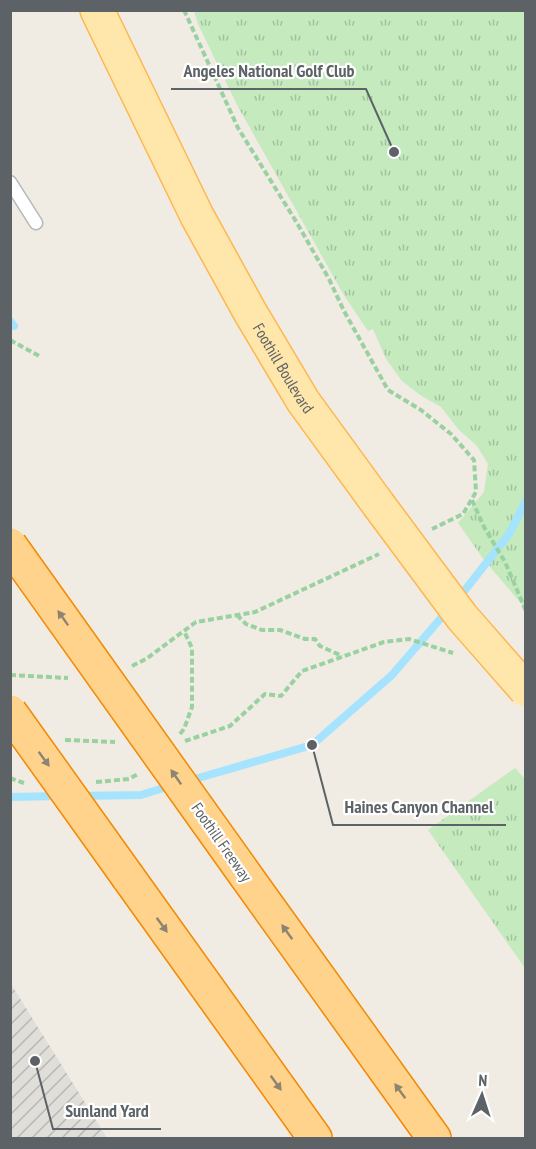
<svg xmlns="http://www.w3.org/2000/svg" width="536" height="1149" font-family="'PT Sans Narrow',sans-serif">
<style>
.industrial{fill:url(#industrial-furrows)}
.grass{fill:url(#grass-tufts)}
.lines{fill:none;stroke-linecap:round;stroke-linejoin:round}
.stream{stroke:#a5e3ff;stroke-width:8}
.service-casing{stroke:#b5b8bc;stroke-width:15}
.primary-casing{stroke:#feb74f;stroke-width:36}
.motorway-casing{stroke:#f48800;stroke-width:36}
.path{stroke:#99d1a1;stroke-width:4;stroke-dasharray:6 3;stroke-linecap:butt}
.service{stroke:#fff;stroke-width:12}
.primary{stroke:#ffe6aa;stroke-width:33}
.motorway{stroke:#ffd38c;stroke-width:33}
.primary-bridge-casing{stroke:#feb74f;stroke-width:36;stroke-linecap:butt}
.motorway-bridge-casing{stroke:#f48800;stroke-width:36;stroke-linecap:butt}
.primary-bridge{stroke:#ffe6aa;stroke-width:33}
.motorway-bridge{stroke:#ffd38c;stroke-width:33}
.oneway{fill:#8d8471}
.labels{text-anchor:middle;stroke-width:4.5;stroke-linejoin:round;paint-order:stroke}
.street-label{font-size:16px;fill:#5c6266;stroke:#fff}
.leader{fill:none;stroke:#5c6266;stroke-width:2}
.callout-dot{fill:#5c6266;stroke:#fff;stroke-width:2}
.callout-label{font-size:18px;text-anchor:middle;font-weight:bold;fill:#5c6266;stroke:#fff;stroke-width:4.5;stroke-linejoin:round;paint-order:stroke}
</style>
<defs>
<pattern id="industrial-furrows" width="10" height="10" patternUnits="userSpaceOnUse" patternTransform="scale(1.5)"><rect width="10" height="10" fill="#e0ded9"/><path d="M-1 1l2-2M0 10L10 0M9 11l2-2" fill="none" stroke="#b9b7b4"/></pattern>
<pattern id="grass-tufts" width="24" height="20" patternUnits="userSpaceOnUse" patternTransform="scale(1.5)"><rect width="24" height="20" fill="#c4eabe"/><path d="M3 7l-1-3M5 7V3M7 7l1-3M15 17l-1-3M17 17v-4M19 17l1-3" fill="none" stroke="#a2c19e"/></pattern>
</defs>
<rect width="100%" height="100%" fill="#f0ece4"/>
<path class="industrial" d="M 10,984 L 11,984 L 107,1138 L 11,1138 Z"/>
<g class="grass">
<path d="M 194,11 L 525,11 L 525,608 L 484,560 L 458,523 L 484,492 L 488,464 L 477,446 L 458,429 L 441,407 L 420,395 L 402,381 L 386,359 L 373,329 L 368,331 L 345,297 L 237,105 L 198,24 Z"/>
<path d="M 515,768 L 525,779 L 525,968 L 428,830 Z"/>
</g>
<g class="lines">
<g class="stream">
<path d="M 10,321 L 14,326"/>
<path d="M 458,599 L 509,534 L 526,501"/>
<path d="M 188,781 L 312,745 L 392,675 L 447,611"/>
<path d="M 79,796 L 141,795 L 173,785"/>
<path d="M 10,797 L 60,796"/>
</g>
<defs>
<path id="service" d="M 10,182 L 36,223"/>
<g id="primary">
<path id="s1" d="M 97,10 L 197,216 L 250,312 L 303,401 L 378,504"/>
</g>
<g id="motorway">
<path d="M 246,876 L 434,1138"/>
<path d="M 128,877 L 315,1138"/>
</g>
</defs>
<use href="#service" class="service-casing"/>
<use href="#primary" class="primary-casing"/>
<use href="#motorway" class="motorway-casing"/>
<g class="path">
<path d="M 184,10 L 238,128 L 297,223 L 329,279 L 344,311 L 388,390 L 421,410 L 451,434 L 474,460 L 476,492 L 463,514 L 432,529"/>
<path d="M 10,340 L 41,357"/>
<path d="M 472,500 L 484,527 L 505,562 L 526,611"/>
<path d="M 237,615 L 246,624 L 262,630 L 280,630 L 305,639 L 315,639 L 320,646 L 342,656"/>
<path d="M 132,666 L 146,659 L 196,622 L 255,612 L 379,554"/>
<path d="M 10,675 L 68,678"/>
<path d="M 180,734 L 184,729 L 192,707 L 192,648 L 184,631"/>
<path d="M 65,740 L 115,742"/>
<path d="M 185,741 L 230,726 L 265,694 L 281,696 L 302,671 L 384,642 L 409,639 L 453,653"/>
<path d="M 10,778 L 24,783"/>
<path d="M 96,782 L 129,779 L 138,774"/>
</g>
<use href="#service" class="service"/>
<use href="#primary" class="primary"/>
<use href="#motorway" class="motorway"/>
<defs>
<path id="primary-bridge" d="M 378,504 L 462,617 L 526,690"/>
<g id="motorway-bridge">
<path d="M 10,545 L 246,876"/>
<path d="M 10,712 L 128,877"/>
</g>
</defs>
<use href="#primary-bridge" class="primary-bridge-casing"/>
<use href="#motorway-bridge" class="motorway-bridge-casing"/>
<use href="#primary-bridge" class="primary-bridge"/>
<use href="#motorway-bridge" class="motorway-bridge"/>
</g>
<defs><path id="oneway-solid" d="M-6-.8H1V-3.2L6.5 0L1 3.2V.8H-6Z" transform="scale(1.5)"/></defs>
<g class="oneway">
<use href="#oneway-solid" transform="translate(63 618) rotate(-125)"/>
<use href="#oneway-solid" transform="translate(44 759) rotate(54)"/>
<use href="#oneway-solid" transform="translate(176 777) rotate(-125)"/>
<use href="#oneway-solid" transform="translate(162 925) rotate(54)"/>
<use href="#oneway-solid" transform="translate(287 932) rotate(-126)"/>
<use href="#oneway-solid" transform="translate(276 1083) rotate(54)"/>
<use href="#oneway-solid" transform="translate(400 1091) rotate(-126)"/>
</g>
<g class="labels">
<g class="street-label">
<text dy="6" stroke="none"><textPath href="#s1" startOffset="404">Foothill Boulevard</textPath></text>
<text transform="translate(222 842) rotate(55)" y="6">Foothill Freeway</text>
</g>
</g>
<path class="leader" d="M394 152L366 89H171M312 745L333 825H506M35 1061L53 1129H161"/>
<g class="callout-dot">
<circle cx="394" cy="152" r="6"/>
<circle cx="312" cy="745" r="6"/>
<circle cx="35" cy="1061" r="6"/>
</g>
<g class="callout-label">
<text x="269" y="77">Angeles National Golf Club</text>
<text x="419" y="813">Haines Canyon Channel</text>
<text x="107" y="1117">Sunland Yard</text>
</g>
<rect width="536" height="1149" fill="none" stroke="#5c6266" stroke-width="24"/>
<g transform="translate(482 1095) rotate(3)" stroke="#ffffff" stroke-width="4.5" paint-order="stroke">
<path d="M0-4.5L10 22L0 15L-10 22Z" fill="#5c6266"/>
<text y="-9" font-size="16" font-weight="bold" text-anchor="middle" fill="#5c6266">N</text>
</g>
</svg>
